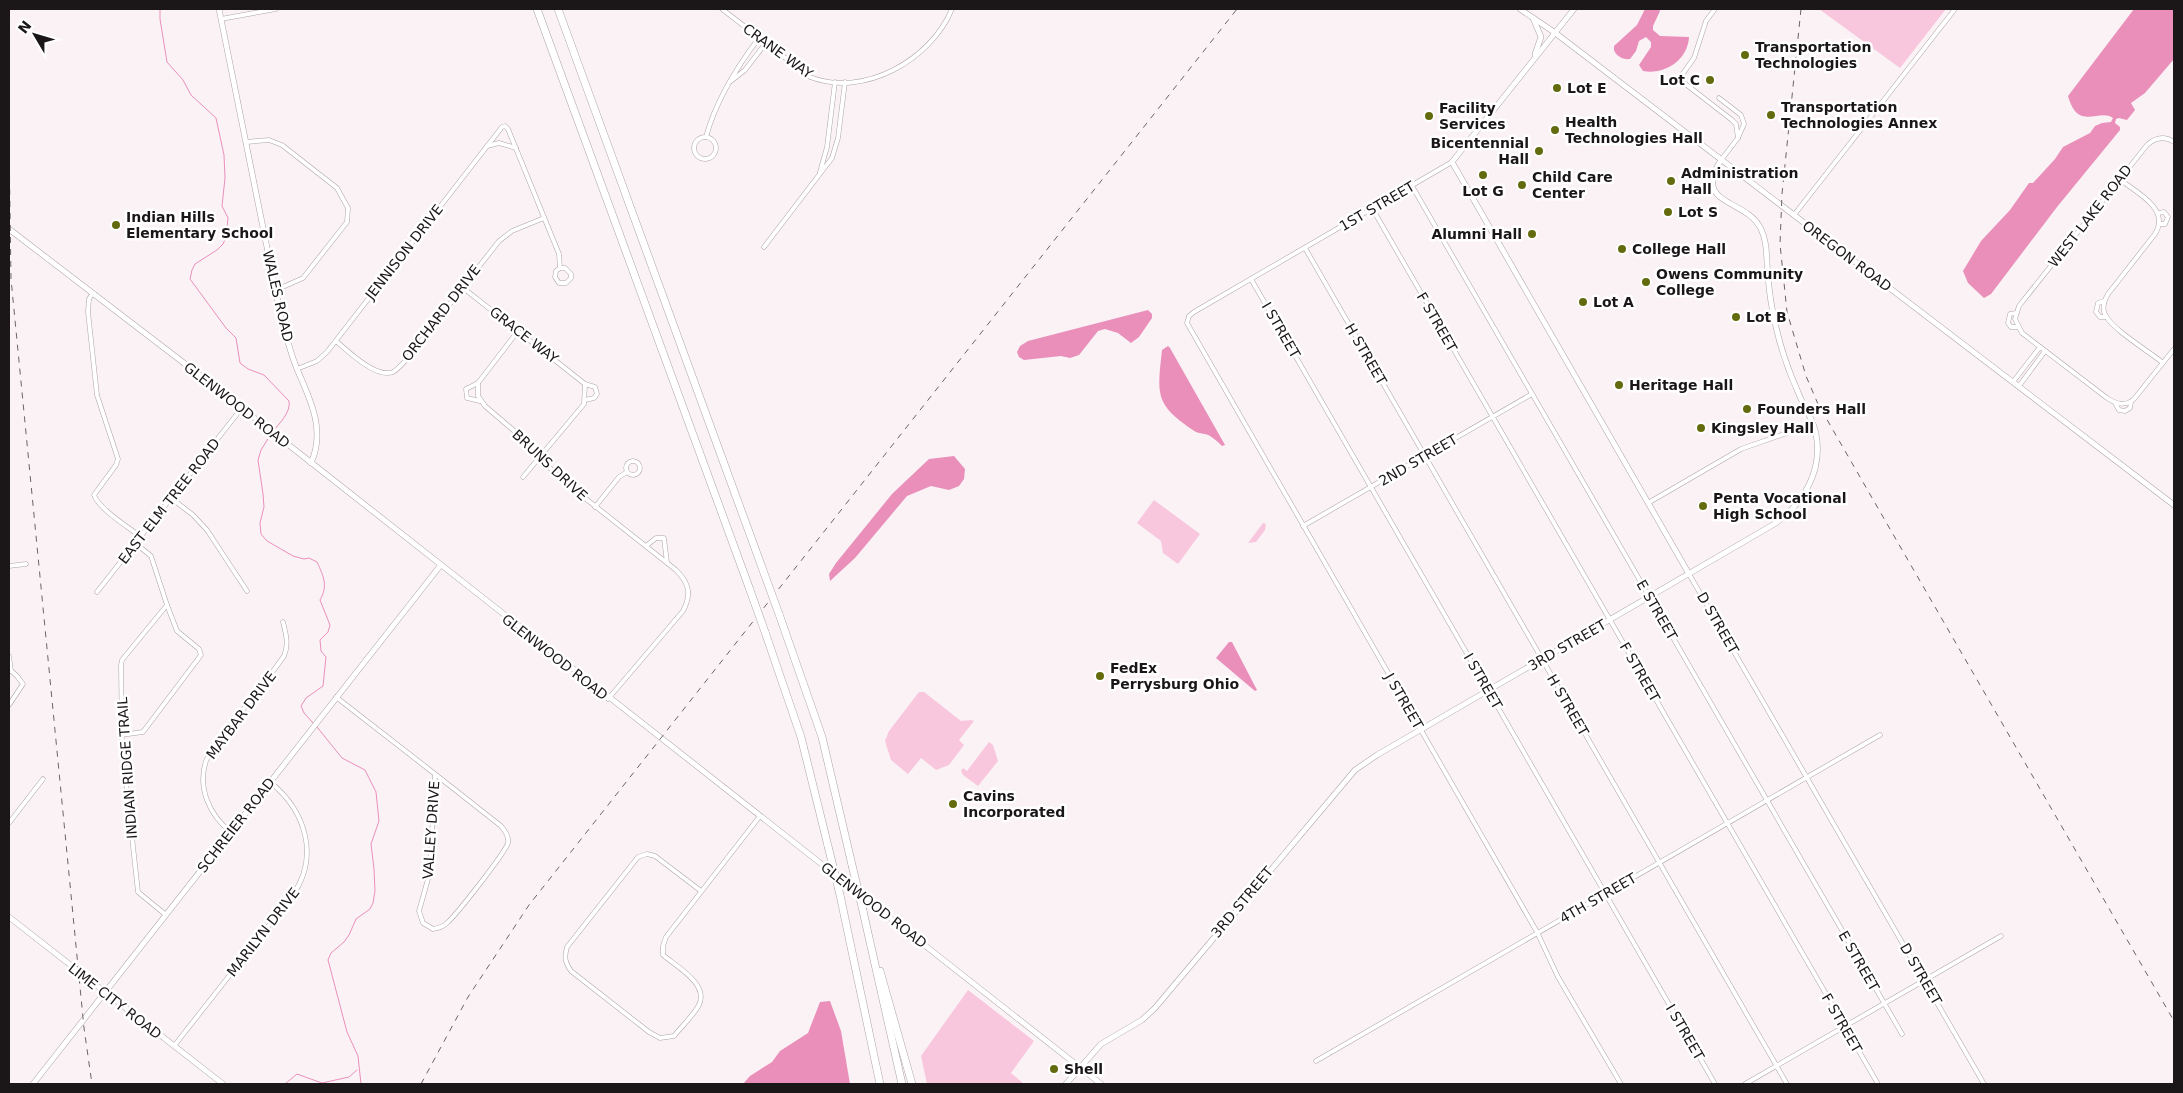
<svg xmlns="http://www.w3.org/2000/svg" width="2183" height="1093" font-family="'DejaVu Sans',sans-serif">
<style>
.green{fill:#f8c7dd}
.water{fill:#e98fba}
.lines{fill:none;stroke-linecap:round;stroke-linejoin:round}
.stream{stroke:#e98fba;stroke-width:1}
.street-casing{stroke:#aca3a7;stroke-width:5}
.secondary-casing{stroke:#aca3a7;stroke-width:6}
.highway-casing{stroke:#aca3a7;stroke-width:8}
.street{stroke:#fff;stroke-width:4}
.secondary{stroke:#fff;stroke-width:5}
.highway{stroke:#fff;stroke-width:7}
.rail{stroke:#6a6567;stroke-width:1;stroke-dasharray:6 6;stroke-linecap:butt}
.highway-bridge-casing{stroke:#aca3a7;stroke-width:8;stroke-linecap:butt}
.highway-bridge{stroke:#fff;stroke-width:7}
.poi-dot{fill:#636b0e;stroke:#fff;stroke-width:2}
.labels{text-anchor:middle;stroke-width:5;stroke-linejoin:round;paint-order:stroke}
.poi-label{font-size:14px;font-weight:bold;fill:#1b1719;stroke:#fff;text-anchor:start}
.street-label{font-size:14px;fill:#1b1719;stroke:#fff}
</style>
<rect width="100%" height="100%" fill="#fbf2f6"/>
<g class="green">
<path d="M 1819,9 L 1946,9 L 1900,68 Z"/>
<path d="M 1154,500 L 1200,534 L 1178,564 L 1163,553 L 1161,541 L 1137,523 Z"/>
<path d="M 1263,523 L 1266,524 L 1265,530 L 1256,542 L 1248,543 Z"/>
<path d="M 919,692 L 924,692 L 961,721 L 971,720 L 974,721 L 959,740 L 964,745 L 949,765 L 936,770 L 921,758 L 908,774 L 891,760 L 885,741 L 889,731 Z"/>
<path d="M 989,742 L 993,745 L 998,761 L 978,786 L 963,775 L 961,771 L 963,768 L 967,771 Z"/>
<path d="M 968,990 L 1034,1041 L 1011,1073 L 1024,1084 L 927,1084 L 921,1056 Z"/>
</g>
<g class="water">
<path d="M 1645,9 L 1659,9 L 1660,11 L 1653,26 L 1653,30 L 1660,36 L 1689,37 C 1688,60 1665,75 1643,71 L 1639,65 L 1651,47 L 1651,42 L 1646,37 L 1639,41 L 1636,51 L 1630,59 C 1623,60 1616,56 1614,50 L 1614,46 L 1637,25 Z"/>
<path d="M 2134,9 L 2174,9 L 2174,59 L 2145,93 L 2131,103 L 2135,110 L 2127,120 L 2119,118 L 2116,119 L 2115,123 L 2120,127 L 2120,130 L 2057,207 L 1991,294 L 1984,298 L 1968,283 L 1963,271 L 1981,241 L 2010,210 L 2029,183 L 2033,183 L 2055,159 L 2063,147 L 2090,133 L 2095,126 L 2102,123 L 2111,122 L 2113,118 C 2099,108 2078,132 2068,96 Z"/>
<path d="M 1148,310 L 1152,314 L 1152,318 L 1139,337 L 1131,343 L 1118,333 L 1105,329 L 1098,331 L 1079,355 L 1070,358 L 1061,356 L 1024,360 L 1019,357 L 1017,352 L 1020,346 L 1028,341 Z"/>
<path d="M 1168,346 L 1170,348 L 1225,445 L 1222,446 C 1219,443 1215,439 1210,436 C 1206,433 1200,434 1196,432 C 1155,405 1157,396 1162,350 Z"/>
<path d="M 954,456 L 965,469 L 964,479 L 959,486 L 949,490 L 931,486 L 907,496 L 855,558 L 830,581 L 829,574 L 836,563 L 892,494 L 929,459 Z"/>
<path d="M 1229,642 L 1232,642 L 1257,690 L 1255,691 L 1216,658 Z"/>
<path d="M 830,1001 L 841,1031 L 850,1084 L 743,1084 L 750,1076 L 772,1062 L 780,1051 L 808,1033 L 820,1002 Z"/>
</g>
<g class="lines">
<g class="stream">
<path d="M 160,9 L 160,19 L 167,62 L 183,80 L 191,95 L 216,118 L 224,155 L 225,178 L 222,206 L 228,218 L 226,237 L 223,244 L 217,250 L 195,264 L 192,270 L 190,279 L 226,328 L 236,338 L 240,363 L 248,369 L 264,375 L 289,401 C 291,412 280,423 273,431"/>
<path d="M 271,434 L 261,450 L 258,460 L 263,494 L 264,507 L 260,523 L 261,534 L 267,541 L 293,556 L 304,559 L 309,558 L 317,562 C 324,577 328,586 320,600 L 330,625 L 328,632 L 320,640 L 321,651 L 326,657 L 323,686 L 306,698 L 301,706 L 304,713 L 314,724"/>
<path d="M 317,727 L 342,758 L 365,770 L 376,792 L 379,821 L 371,844 L 374,869 L 375,891 L 373,903 L 370,909 L 356,919 L 349,935 L 344,942 L 331,953 L 328,960 L 347,1032 L 358,1056 L 361,1084"/>
<path d="M 285,1084 L 297,1074 L 322,1083 L 349,1077 L 357,1070"/>
</g>
<defs>
<g id="street">
<path d="M 722,9 L 810,77 C 864,98 931,60 952,9"/>
<path d="M 1715,9 L 1706,21 L 1694,58 L 1679,79 L 1732,120 L 1736,124 L 1738,138"/>
<path d="M 221,19 L 276,9"/>
<path d="M 731,81 L 745,70 L 765,44"/>
<path d="M 1719,98 L 1741,115 L 1744,124 L 1738,138 L 1721,160"/>
<path d="M 706,137 C 716,100 736,68 759,38"/>
<circle cx="705" cy="148" r="11"/>
<path d="M 246,142 L 269,140 L 282,145 L 337,188 L 348,208 L 347,222 L 303,278 L 276,290"/>
<path d="M 2174,142 C 2165,136 2156,137 2147,145 L 2019,306 L 2015,319 L 2022,333 L 2107,398 C 2116,404 2125,407 2134,399 L 2174,349"/>
<path d="M 487,146 L 499,143 L 516,148"/>
<path d="M 1452,162 L 1194,312 L 1189,316 L 1187,323 L 1537,932 L 1558,977 L 1621,1084"/>
<path d="M 820,172 L 827,147 L 835,82"/>
<path d="M 2119,179 C 2136,192 2171,209 2155,234 L 2108,294 C 2104,301 2101,309 2106,316 C 2113,330 2150,352 2163,363"/>
<path d="M 1412,186 L 1902,1034"/>
<path d="M 1372,208 L 1878,1084"/>
<path d="M 2158,213 L 2164,212 L 2168,217 L 2165,224 L 2160,224"/>
<path d="M 1794,215 L 1955,9"/>
<path d="M 764,247 L 832,158 L 838,138 L 845,82"/>
<path d="M 1305,248 L 1787,1084"/>
<path d="M 1251,279 L 1715,1084"/>
<path d="M 462,287 L 585,384 L 595,387 L 597,394 L 594,398 L 585,400"/>
<path d="M 93,293 L 89,299 L 88,312 L 97,395 L 118,459 L 116,465 L 94,495 C 99,509 128,527 140,536"/>
<path d="M 2104,301 L 2098,303 L 2096,312 L 2100,317 L 2106,317"/>
<path d="M 2016,313 L 2010,314 L 2008,323 L 2011,327 L 2018,327"/>
<path d="M 336,341 C 348,351 376,379 393,372 C 400,368 405,361 410,355 L 499,241 L 512,231 L 544,218"/>
<path d="M 297,369 L 317,361 L 327,352 L 502,127 L 505,126 L 508,129 L 559,254 L 560,268 L 556,271 L 555,277 L 559,283 L 566,283 L 571,278 L 571,274 L 565,268 L 560,268"/>
<path d="M 2013,382 L 2040,347"/>
<path d="M 478,383 L 478,396 L 485,406 L 526,441 L 557,476 L 676,570 C 689,583 692,594 683,611 L 608,699"/>
<path d="M 2019,386 L 2045,351"/>
<path d="M 480,401 L 467,398 L 466,389 L 478,383 L 518,331"/>
<path d="M 2115,403 L 2119,410 L 2125,411 L 2130,408 L 2131,402"/>
<circle cx="633" cy="468" r="7"/>
<path d="M 523,477 L 584,404 L 585,384"/>
<path d="M 171,498 L 193,515 L 207,530 L 247,591"/>
<path d="M 1648,503 L 1741,449 L 1813,424"/>
<path d="M 595,507 L 619,477 L 627,472"/>
<path d="M 1303,526 L 1532,394"/>
<path d="M 135,543 L 151,556 L 167,605 L 122,660 L 121,665 L 122,745 L 138,892 L 166,915"/>
<path d="M 646,546 L 656,538 L 664,538 L 667,563"/>
<path d="M 9,566 L 26,564"/>
<path d="M 1689,574 L 1984,1084"/>
<path d="M 97,592 L 241,409"/>
<path d="M 9,656 L 11,671"/>
<path d="M 9,669 L 17,676 L 23,684 L 9,705"/>
<path d="M 336,697 L 435,774"/>
<path d="M 121,735 L 143,732 L 201,655 L 199,649 L 177,631 L 167,605"/>
<path d="M 435,774 L 501,826 C 505,831 509,836 508,843 C 505,853 457,914 447,923 C 443,927 439,928 433,929 L 423,923 L 419,911 L 430,872 Z"/>
<path d="M 9,823 L 43,779"/>
<path d="M 231,832 C 210,816 197,788 206,761 C 211,747 223,735 232,723 C 250,701 268,679 284,656 C 289,645 286,634 283,622"/>
<path d="M 701,891 L 655,856 L 647,854 L 638,857 L 567,947 C 564,958 565,962 571,971 L 649,1032 L 660,1038 L 674,1036 C 681,1027 693,1016 699,1005 C 709,984 677,967 663,955 L 663,946 L 666,937 L 760,816"/>
<path d="M 174,1046 L 292,896 C 320,857 306,811 270,782"/>
<path d="M 1316,1061 L 1880,735"/>
<path d="M 1745,1084 L 2001,936"/>
</g>
<g id="secondary">
<path d="M 219,9 L 281,317 C 286,335 290,352 297,369 C 310,399 326,430 311,463"/>
<path d="M 1520,9 L 1554,32 L 2174,505"/>
<path d="M 1574,9 L 1452,162 L 1689,574"/>
<path d="M 1533,18 L 1541,37 L 1535,54"/>
<path d="M 9,229 L 210,383 L 1101,1084"/>
<path d="M 9,917 L 223,1084"/>
<path d="M 33,1084 L 440,566"/>
<path d="M 1066,1084 L 1101,1044 L 1142,1020 L 1155,1008 L 1355,770 L 1377,755 L 1776,523 C 1804,503 1823,470 1816,434 C 1814,420 1803,406 1798,392 C 1789,372 1781,349 1776,327 C 1772,310 1769,292 1768,275 C 1766,260 1768,243 1761,229 C 1746,198 1692,206 1721,160"/>
</g>
<g id="highway">
<path d="M 537,9 L 750,590"/>
<path d="M 558,9 L 764,573"/>
<path d="M 779,614 L 822,737 L 852,865"/>
<path d="M 765,632 L 801,737 L 828,846"/>
<path d="M 840,895 L 880,1084"/>
<path d="M 863,911 L 902,1084"/>
<path d="M 880,971 L 912,1084"/>
</g>
</defs>
<use href="#street" class="street-casing"/>
<use href="#secondary" class="secondary-casing"/>
<use href="#highway" class="highway-casing"/>
<use href="#street" class="street"/>
<use href="#secondary" class="secondary"/>
<use href="#highway" class="highway"/>
<g class="rail">
<path d="M 1801,9 L 1782,194 L 1780,244 L 1787,312 L 1806,376 L 1818,404 L 1875,503 L 2174,1021"/>
<path d="M 9,141 L 11,279 L 84,1028 L 92,1084"/>
<path d="M 421,1084 L 468,997 L 529,905 L 1237,9"/>
</g>
<defs>
<g id="highway-bridge">
<path d="M 764,573 L 779,614"/>
<path d="M 750,590 L 765,632"/>
<path d="M 828,846 L 840,895"/>
<path d="M 852,865 L 863,911"/>
</g>
</defs>
<use href="#highway-bridge" class="highway-bridge-casing"/>
<use href="#highway-bridge" class="highway-bridge"/>
</g>
<g class="poi-dot">
<circle cx="1745" cy="55" r="5"/>
<circle cx="1710" cy="80" r="5"/>
<circle cx="1557" cy="88" r="5"/>
<circle cx="1771" cy="115" r="5"/>
<circle cx="1429" cy="116" r="5"/>
<circle cx="1555" cy="130" r="5"/>
<circle cx="1539" cy="151" r="5"/>
<circle cx="1483" cy="175" r="5"/>
<circle cx="1671" cy="181" r="5"/>
<circle cx="1522" cy="185" r="5"/>
<circle cx="1668" cy="212" r="5"/>
<circle cx="116" cy="225" r="5"/>
<circle cx="1532" cy="234" r="5"/>
<circle cx="1622" cy="249" r="5"/>
<circle cx="1646" cy="282" r="5"/>
<circle cx="1583" cy="302" r="5"/>
<circle cx="1736" cy="317" r="5"/>
<circle cx="1619" cy="385" r="5"/>
<circle cx="1747" cy="409" r="5"/>
<circle cx="1701" cy="428" r="5"/>
<circle cx="1703" cy="506" r="5"/>
<circle cx="1100" cy="676" r="5"/>
<circle cx="953" cy="804" r="5"/>
<circle cx="1054" cy="1069" r="5"/>
</g>
<g class="labels">
<g class="poi-label">
<text x="1755" y="52">Transportation<tspan x="1755" dy="16">Technologies</tspan></text>
<text x="1700" y="85" text-anchor="end">Lot C</text>
<text x="1567" y="93">Lot E</text>
<text x="1781" y="112">Transportation<tspan x="1781" dy="16">Technologies Annex</tspan></text>
<text x="1439" y="113">Facility<tspan x="1439" dy="16">Services</tspan></text>
<text x="1565" y="127">Health<tspan x="1565" dy="16">Technologies Hall</tspan></text>
<text x="1529" y="148" text-anchor="end">Bicentennial<tspan x="1529" dy="16">Hall</tspan></text>
<text x="1681" y="178">Administration<tspan x="1681" dy="16">Hall</tspan></text>
<text x="1532" y="182">Child Care<tspan x="1532" dy="16">Center</tspan></text>
<text x="1483" y="196" text-anchor="middle">Lot G</text>
<text x="1678" y="217">Lot S</text>
<text x="126" y="222">Indian Hills<tspan x="126" dy="16">Elementary School</tspan></text>
<text x="1522" y="239" text-anchor="end">Alumni Hall</text>
<text x="1632" y="254">College Hall</text>
<text x="1656" y="279">Owens Community<tspan x="1656" dy="16">College</tspan></text>
<text x="1593" y="307">Lot A</text>
<text x="1746" y="322">Lot B</text>
<text x="1629" y="390">Heritage Hall</text>
<text x="1757" y="414">Founders Hall</text>
<text x="1711" y="433">Kingsley Hall</text>
<text x="1713" y="503">Penta Vocational<tspan x="1713" dy="16">High School</tspan></text>
<text x="1110" y="673">FedEx<tspan x="1110" dy="16">Perrysburg Ohio</tspan></text>
<text x="963" y="801">Cavins<tspan x="963" dy="16">Incorporated</tspan></text>
<text x="1064" y="1074">Shell</text>
</g>
<g class="street-label">
<text transform="translate(778 51) rotate(36)" y="5">CRANE WAY</text>
<text transform="translate(1377 206) rotate(-30)" y="5">1ST STREET</text>
<text transform="translate(2090 216) rotate(-52)" y="5">WEST LAKE ROAD</text>
<text transform="translate(404 252) rotate(-52)" y="5">JENNISON DRIVE</text>
<text transform="translate(1847 256) rotate(37)" y="5">OREGON ROAD</text>
<text transform="translate(278 296) rotate(77)" y="5">WALES ROAD</text>
<text transform="translate(441 313) rotate(-52)" y="5">ORCHARD DRIVE</text>
<text transform="translate(1437 322) rotate(60)" y="5">F STREET</text>
<text transform="translate(1281 330) rotate(60)" y="5">I STREET</text>
<text transform="translate(524 335) rotate(38)" y="5">GRACE WAY</text>
<text transform="translate(1366 354) rotate(60)" y="5">H STREET</text>
<text transform="translate(237 405) rotate(38)" y="5">GLENWOOD ROAD</text>
<text transform="translate(1418 460) rotate(-30)" y="5">2ND STREET</text>
<text transform="translate(550 465) rotate(43)" y="5">BRUNS DRIVE</text>
<text transform="translate(169 501) rotate(-52)" y="5">EAST ELM TREE ROAD</text>
<text transform="translate(1657 610) rotate(60)" y="5">E STREET</text>
<text transform="translate(1718 623) rotate(60)" y="5">D STREET</text>
<text transform="translate(1567 645) rotate(-30)" y="5">3RD STREET</text>
<text transform="translate(555 657) rotate(38)" y="5">GLENWOOD ROAD</text>
<text transform="translate(1640 672) rotate(60)" y="5">F STREET</text>
<text transform="translate(1483 681) rotate(60)" y="5">I STREET</text>
<text transform="translate(1404 701) rotate(60)" y="5">J STREET</text>
<text transform="translate(1568 705) rotate(60)" y="5">H STREET</text>
<text transform="translate(241 715) rotate(-53)" y="5">MAYBAR DRIVE</text>
<text transform="translate(127 768) rotate(-94)" y="5">INDIAN RIDGE TRAIL</text>
<text transform="translate(236 825) rotate(-52)" y="5">SCHREIER ROAD</text>
<text transform="translate(431 830) rotate(-86)" y="5">VALLEY DRIVE</text>
<text transform="translate(1598 898) rotate(-30)" y="5">4TH STREET</text>
<text transform="translate(1242 902) rotate(-50)" y="5">3RD STREET</text>
<text transform="translate(874 905) rotate(38)" y="5">GLENWOOD ROAD</text>
<text transform="translate(263 932) rotate(-52)" y="5">MARILYN DRIVE</text>
<text transform="translate(1859 961) rotate(60)" y="5">E STREET</text>
<text transform="translate(1921 974) rotate(60)" y="5">D STREET</text>
<text transform="translate(115 1001) rotate(38)" y="5">LIME CITY ROAD</text>
<text transform="translate(1842 1023) rotate(60)" y="5">F STREET</text>
<text transform="translate(1685 1032) rotate(60)" y="5">I STREET</text>
</g>
</g>
<rect width="2183" height="1093" fill="none" stroke="#1b1719" stroke-width="20"/>
<g transform="translate(35 35) rotate(308)" stroke="#ffffff" stroke-width="4" paint-order="stroke">
<path d="M0-4L9 19L0 12L-9 19Z" fill="#1b1719"/>
<text y="-8" font-size="14" font-weight="bold" text-anchor="middle" fill="#1b1719">N</text>
</g>
</svg>
